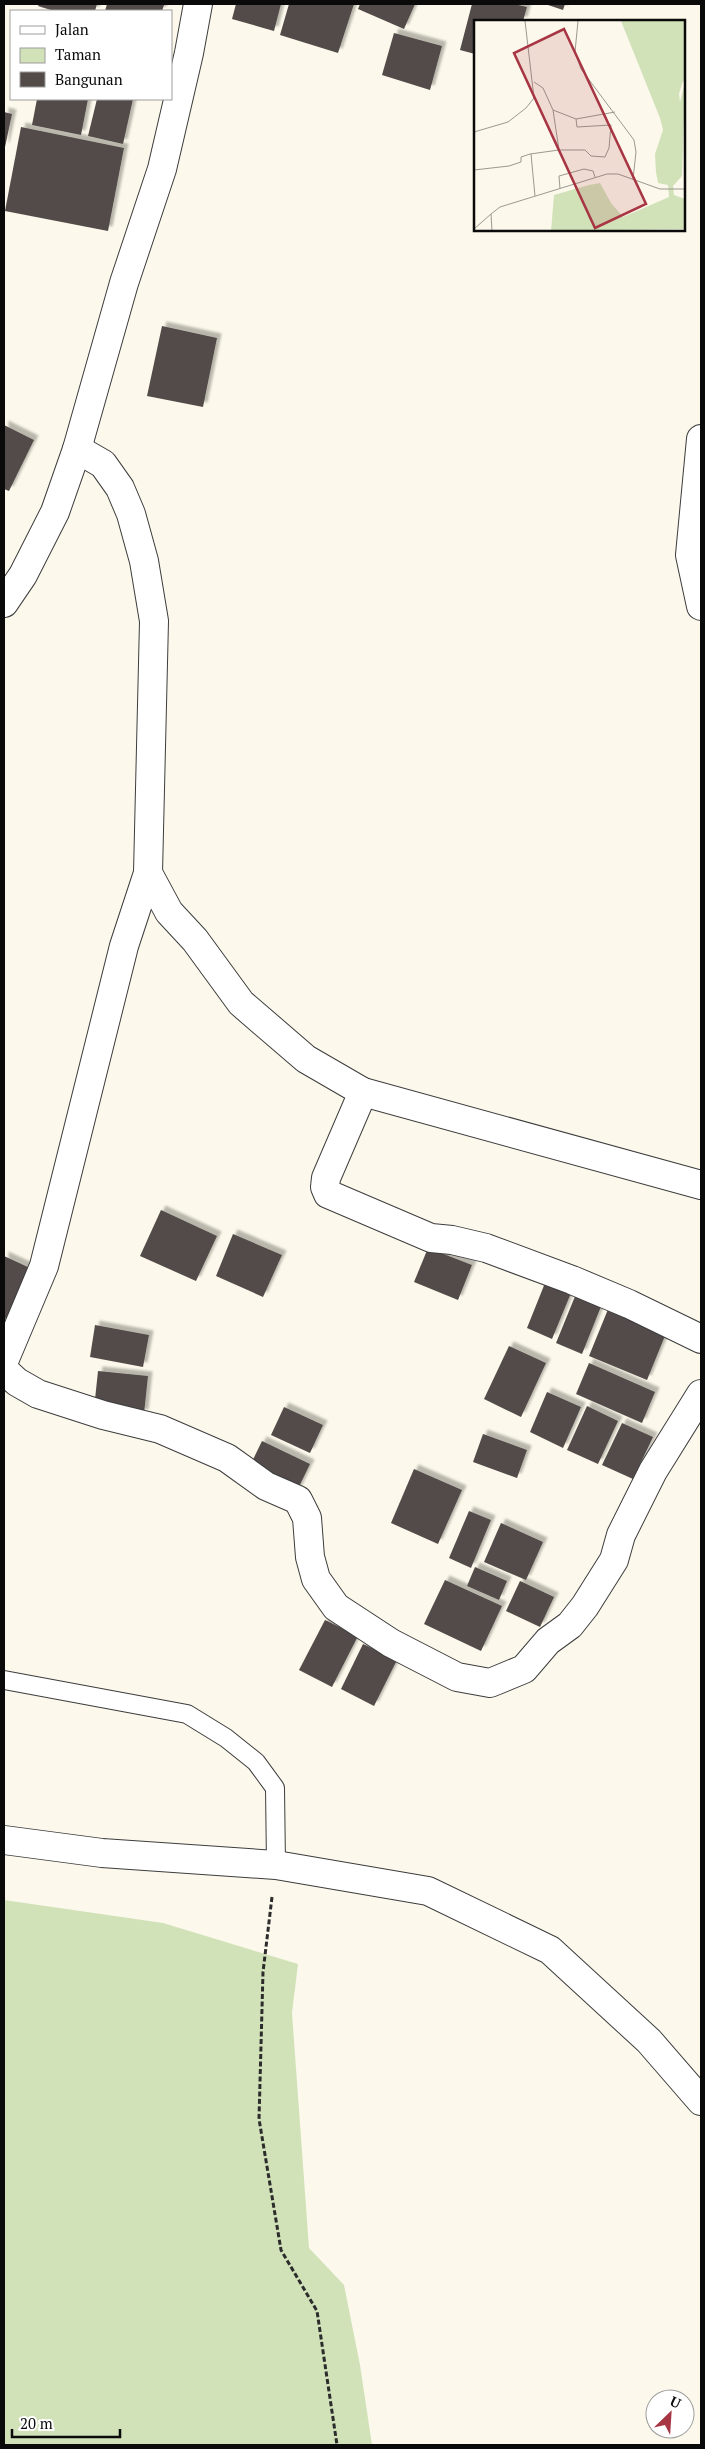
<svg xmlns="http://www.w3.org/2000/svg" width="705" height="2449" font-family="'PT Serif',serif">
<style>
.green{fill:#d1e2b9}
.building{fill:#524b48;filter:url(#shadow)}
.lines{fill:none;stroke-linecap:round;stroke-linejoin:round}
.service-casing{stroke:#3d3d3d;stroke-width:20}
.minor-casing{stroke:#3d3d3d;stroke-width:30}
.path{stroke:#2c2c2c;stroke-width:3;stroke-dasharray:5 2.5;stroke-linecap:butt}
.service{stroke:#fff;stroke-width:18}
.minor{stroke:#fff;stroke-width:28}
.inset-road{fill:none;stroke:#9b9991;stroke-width:1}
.view{fill:#a83543;fill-opacity:0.15;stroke:#a83543;stroke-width:2.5}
.inset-edge{fill:none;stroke:#0a0a0a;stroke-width:2.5}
</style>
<defs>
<filter id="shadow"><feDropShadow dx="4.5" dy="-4.5" stdDeviation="1" flood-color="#0004"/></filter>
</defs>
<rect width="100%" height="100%" fill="#fcf8eb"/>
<path class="green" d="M 4,1900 L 163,1923 L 298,1964 L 292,2013 L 309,2248 L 344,2285 L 360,2365 L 372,2445 L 4,2445 Z"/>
<g class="building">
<path d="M 39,4 L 97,4 L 95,11 L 54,11 L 38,6 Z"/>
<path d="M 107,4 L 160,4 L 164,5 L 162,11 L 105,11 Z"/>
<path d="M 236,4 L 281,4 L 274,31 L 232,19 Z"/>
<path d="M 289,4 L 354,4 L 338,53 L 280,35 Z"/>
<path d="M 360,4 L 415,4 L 404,29 L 358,9 Z"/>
<path d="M 472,4 L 514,4 L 527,7 L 523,21 L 475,21 L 475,54 L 460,50 Z"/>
<path d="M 545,4 L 565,4 L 563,10 Z"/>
<path d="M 394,33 L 442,46 L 430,90 L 382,75 Z"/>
<path d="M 37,99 L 88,99 L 81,135 L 32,125 Z"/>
<path d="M 97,99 L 133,99 L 123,144 L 88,136 Z"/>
<path d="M 4,112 L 12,114 L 5,147 L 4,147 Z"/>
<path d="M 21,127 L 124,148 L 108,231 L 5,211 Z"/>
<path d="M 162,326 L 217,338 L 203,407 L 147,396 Z"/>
<path d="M 4,425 L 34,440 L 9,491 L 4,489 Z"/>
<path d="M 161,1210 L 217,1236 L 196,1281 L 140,1256 Z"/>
<path d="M 233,1234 L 282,1255 L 263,1297 L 216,1276 Z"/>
<path d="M 428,1248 L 472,1265 L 458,1300 L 414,1282 Z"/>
<path d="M 4,1256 L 30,1268 L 7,1319 L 4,1318 Z"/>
<path d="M 545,1283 L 571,1293 L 552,1339 L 527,1328 Z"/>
<path d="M 578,1289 L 604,1299 L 582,1354 L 556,1343 Z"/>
<path d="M 611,1302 L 669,1326 L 647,1380 L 589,1356 Z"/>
<path d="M 95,1325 L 149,1335 L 143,1367 L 90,1357 Z"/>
<path d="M 509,1346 L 546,1363 L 521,1417 L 484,1399 Z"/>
<path d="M 589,1363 L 655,1392 L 642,1423 L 576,1394 Z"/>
<path d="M 98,1371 L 148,1376 L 144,1414 L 94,1409 Z"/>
<path d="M 547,1392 L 581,1407 L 563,1448 L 530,1432 Z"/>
<path d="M 587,1406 L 618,1421 L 598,1464 L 567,1450 Z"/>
<path d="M 284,1407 L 323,1425 L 310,1453 L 271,1435 Z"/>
<path d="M 622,1423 L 653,1437 L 633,1479 L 602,1465 Z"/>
<path d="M 483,1434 L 527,1450 L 517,1478 L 473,1462 Z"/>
<path d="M 262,1441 L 310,1464 L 295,1495 L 247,1472 Z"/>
<path d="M 414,1469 L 462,1490 L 438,1544 L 391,1523 Z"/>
<path d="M 469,1511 L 491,1520 L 471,1568 L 449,1558 Z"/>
<path d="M 501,1523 L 543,1542 L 526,1580 L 484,1562 Z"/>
<path d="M 475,1567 L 507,1581 L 499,1600 L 467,1586 Z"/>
<path d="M 445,1580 L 502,1606 L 481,1651 L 424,1624 Z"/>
<path d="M 520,1581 L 554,1597 L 540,1627 L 506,1611 Z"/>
<path d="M 325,1620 L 358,1636 L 332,1687 L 299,1670 Z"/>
<path d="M 363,1644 L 397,1660 L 374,1706 L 341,1689 Z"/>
</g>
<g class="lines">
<defs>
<path id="service" d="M 4,1680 L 187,1714 L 226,1738 L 256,1762 L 275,1788 L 276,1865"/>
<g id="minor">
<path d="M 701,439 L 690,555 L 701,606"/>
<path d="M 4,603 L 23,575 L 55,512 L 77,449 L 124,283 L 162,169 L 189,53 L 198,4"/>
<path d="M 148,873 L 169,912 L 195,940 L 241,1003 L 306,1059 L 363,1092 L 326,1178 L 325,1187 L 328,1194 L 431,1238 L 452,1240 L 486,1248 L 572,1280 L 629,1304 L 701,1339"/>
<path d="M 363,1092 L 701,1185"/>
<path d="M 4,1361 L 44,1266 L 124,946 L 148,873 L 154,621 L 144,561 L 131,514 L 120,488 L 103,464 L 77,449"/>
<path d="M 4,1370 L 17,1382 L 38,1394 L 103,1415 L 160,1429 L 227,1458 L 266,1486 L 298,1500 L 307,1518 L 310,1557 L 316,1579 L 336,1607 L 391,1643 L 457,1677 L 490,1683 L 524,1669 L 548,1641 L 570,1625 L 585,1606 L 614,1560 L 621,1535 L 653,1471 L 701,1394"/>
<path d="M 4,1840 L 102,1853 L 276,1865 L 428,1891 L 550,1950 L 649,2041 L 701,2101"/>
</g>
</defs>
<use href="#service" class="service-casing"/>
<use href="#minor" class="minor-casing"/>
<path class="path" d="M 272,1897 L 263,1972 L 259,2119 L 281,2250 L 317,2311 L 337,2445"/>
<use href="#service" class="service"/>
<use href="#minor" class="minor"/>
</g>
<g transform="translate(474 20)">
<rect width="211" height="211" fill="#fcf8eb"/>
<path d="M 147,1 L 211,1 L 211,61 L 209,61 L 205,74 L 206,82 L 211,62 L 208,156 L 199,166 L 200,175 L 211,179 L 211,209 L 77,211 L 80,175 L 115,165 L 126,163 L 137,183 L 149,197 L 195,177 L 194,165 L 184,163 L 182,152 L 181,134 L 189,110 L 186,98 Z" fill="#d1e2b9"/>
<path class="inset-road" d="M 104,1 L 101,32 L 107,49 L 160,120 L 162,132 L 159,159M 79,90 L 102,99 L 103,107 L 137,105 L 135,128 L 131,137 L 117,136 L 111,130 L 85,130M 102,99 L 141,92M 0,112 L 34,102 L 52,88 L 60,78 L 51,1M 57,134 L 61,176M 0,150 L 35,146 L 47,142 L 47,137 L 56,134 L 85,130 L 79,90 L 69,68 L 60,62M 86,169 L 85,156 L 110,149 L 119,151 L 121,157M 0,209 L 17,194M 18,211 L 17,194 L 26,187 L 133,154 L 144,154 L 186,169 L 212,169"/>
<path class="view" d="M 90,9 L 172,184 L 121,208 L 40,33 Z"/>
<rect width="211" height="211" class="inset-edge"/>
</g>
<rect width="705" height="2449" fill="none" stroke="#0a0a0a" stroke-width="10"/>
<rect x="10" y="10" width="162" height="90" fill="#ffffff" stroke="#9d9d9d"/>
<rect x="20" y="26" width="25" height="8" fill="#ffffff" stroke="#9d9d9d"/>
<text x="55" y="35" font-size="15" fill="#0a0a0a">Jalan</text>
<rect x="20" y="48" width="25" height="15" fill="#d1e2b9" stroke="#9d9d9d"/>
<text x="55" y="60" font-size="15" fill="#0a0a0a">Taman</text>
<rect x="20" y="72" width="25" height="15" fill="#524b48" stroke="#9d9d9d"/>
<text x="55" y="85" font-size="15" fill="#0a0a0a">Bangunan</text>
<g transform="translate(670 2414) rotate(25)"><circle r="24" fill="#ffffff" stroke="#9d9d9d"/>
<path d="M0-4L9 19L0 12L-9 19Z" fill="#a83543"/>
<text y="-8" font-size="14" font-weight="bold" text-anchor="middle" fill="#0a0a0a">U</text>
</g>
<path d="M12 2429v8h108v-8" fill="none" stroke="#0a0a0a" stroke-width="2.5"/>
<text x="20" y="2429" font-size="15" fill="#0a0a0a" stroke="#ffffff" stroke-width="4" paint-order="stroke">20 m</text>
</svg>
